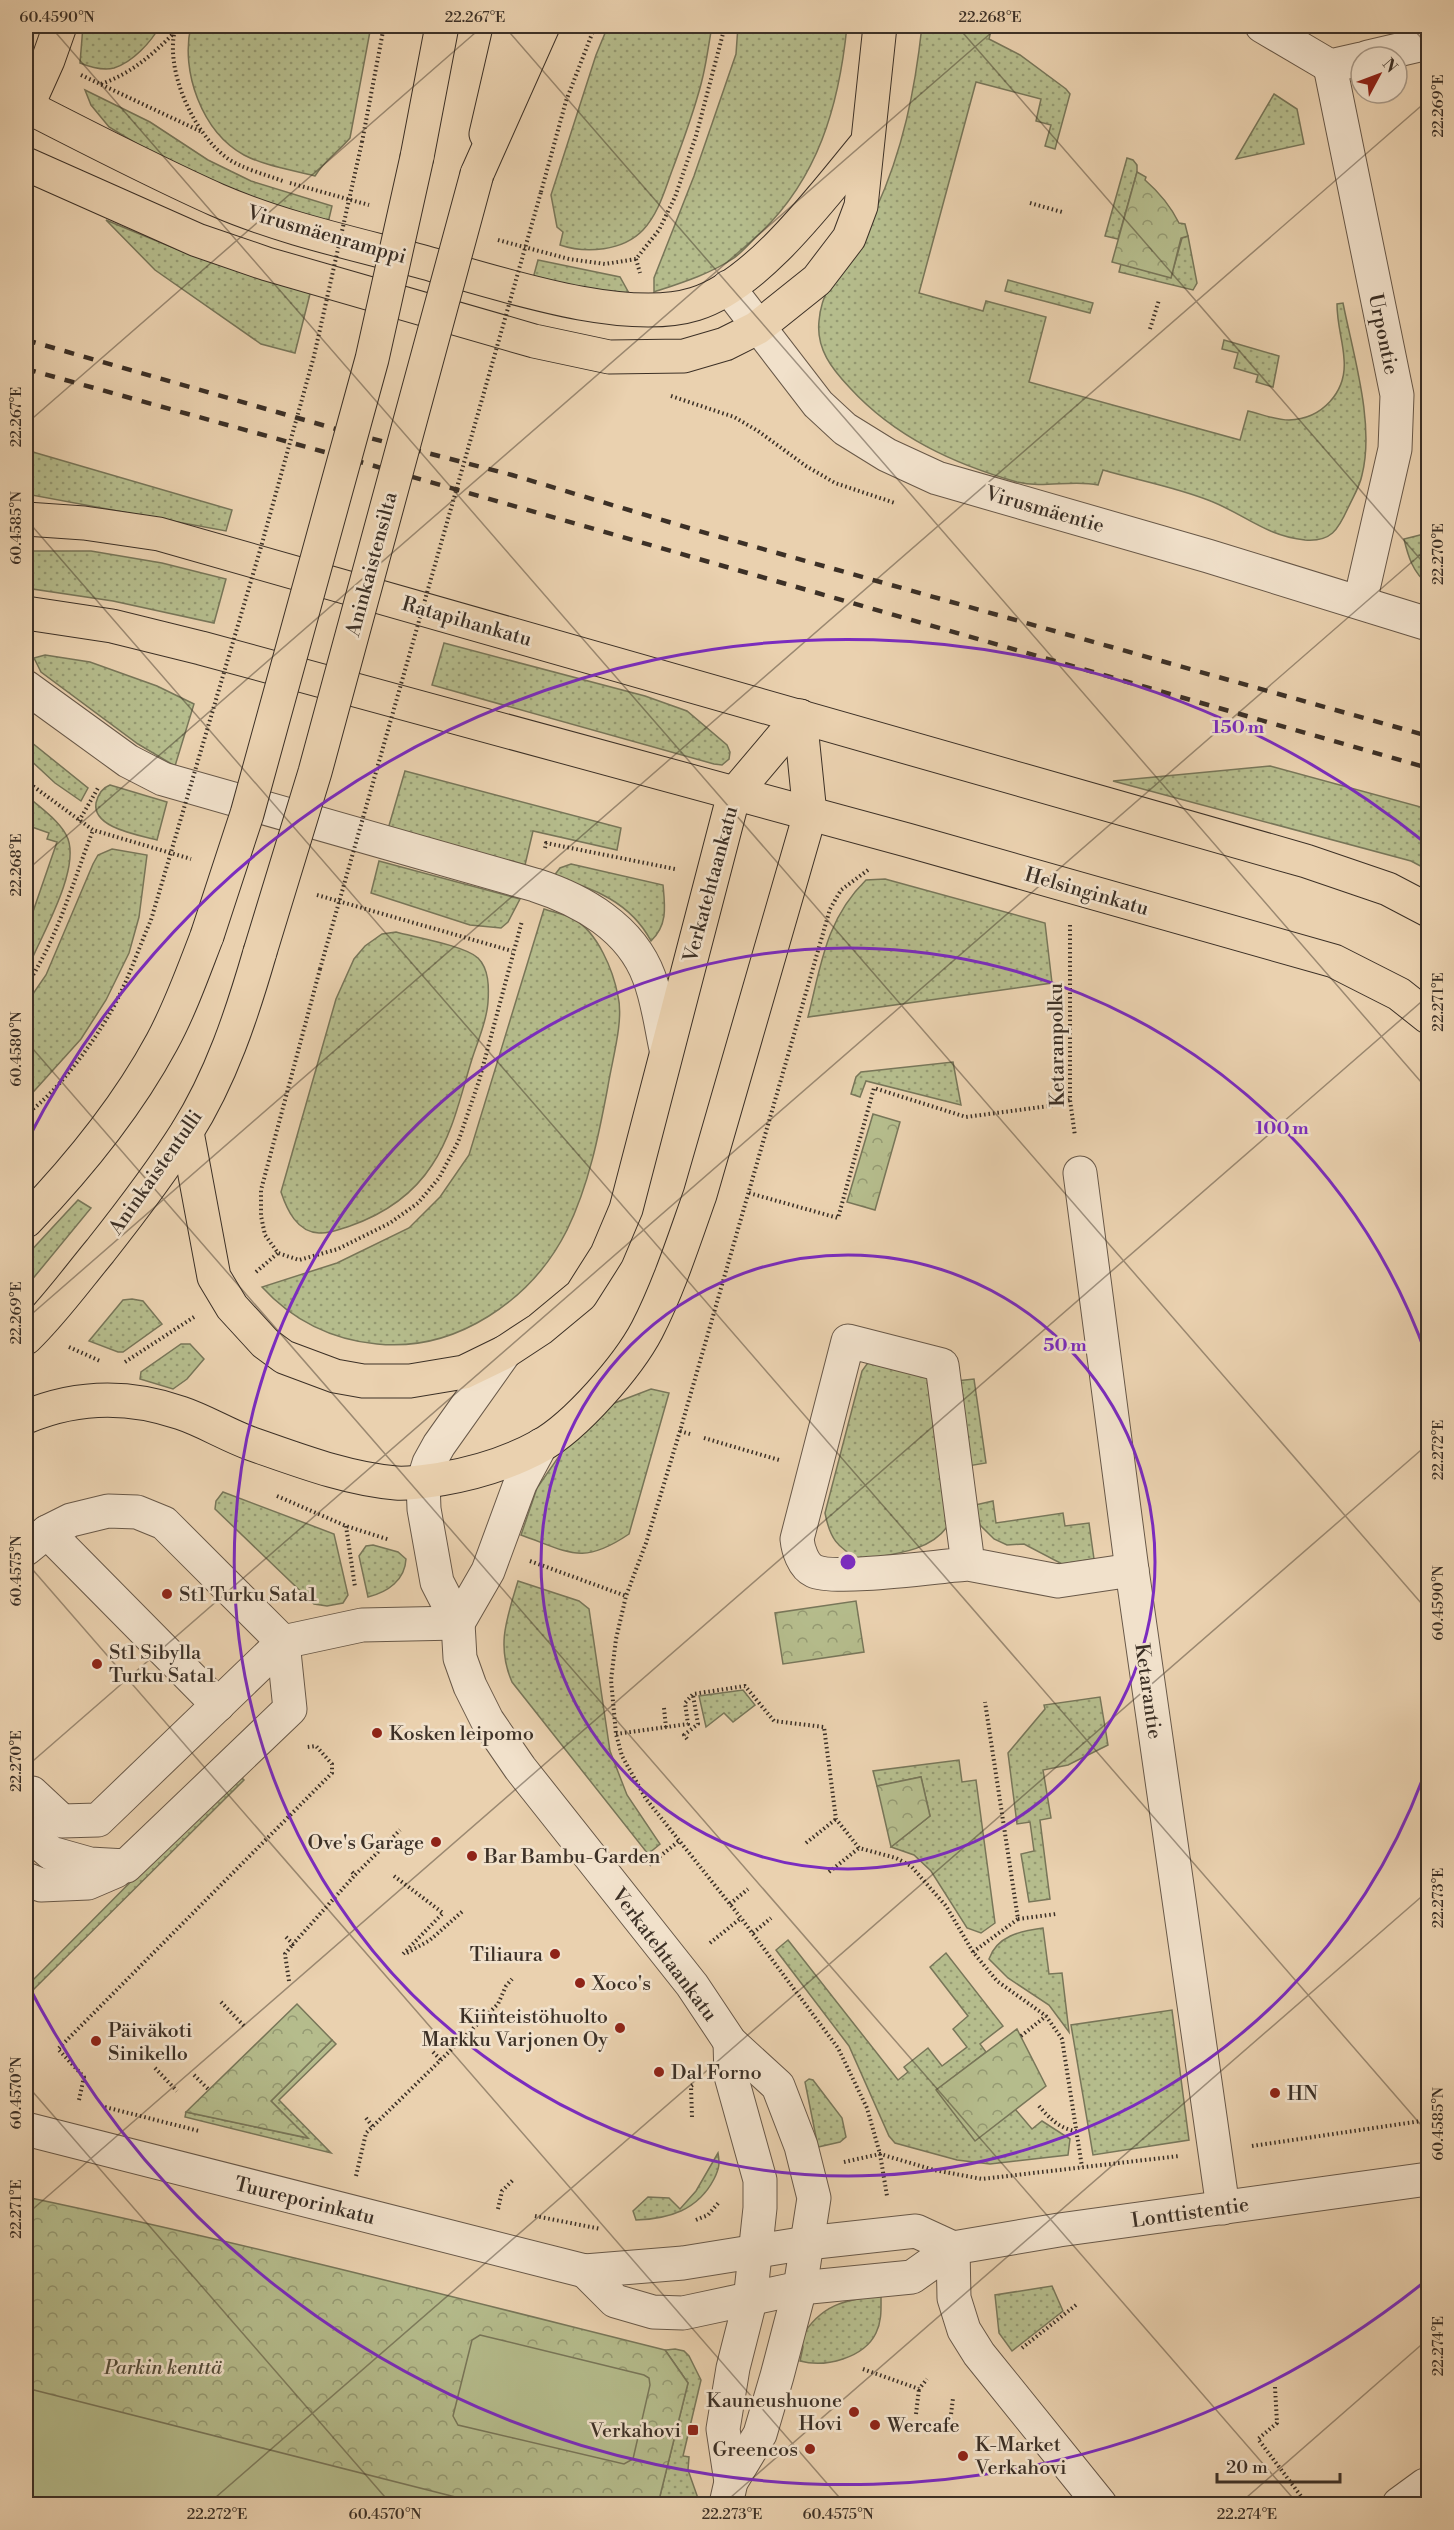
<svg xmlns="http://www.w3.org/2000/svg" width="1454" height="2530" font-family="'Libre Bodoni',serif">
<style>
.grass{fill:url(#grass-dots);stroke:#787659;stroke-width:1.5}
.park{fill:url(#park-crowns);stroke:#787659;stroke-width:1.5}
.pitch{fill:#b5bc8c;stroke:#787659;stroke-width:1.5}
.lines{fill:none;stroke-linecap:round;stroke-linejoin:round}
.minor-casing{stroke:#685848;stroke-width:35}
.major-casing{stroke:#3c3026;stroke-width:35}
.highway-casing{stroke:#3c3026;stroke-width:35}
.path{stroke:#3c3026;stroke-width:4;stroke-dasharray:1.5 3;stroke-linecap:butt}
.minor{stroke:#f1e1cb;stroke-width:33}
.major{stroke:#ead1af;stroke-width:33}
.highway{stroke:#ead1af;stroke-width:33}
.rail{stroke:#3c3026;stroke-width:4.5;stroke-dasharray:10 10;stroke-linecap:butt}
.major-bridge-casing{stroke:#3c3026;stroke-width:35;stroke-linecap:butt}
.path-bridge{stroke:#3c3026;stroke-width:4;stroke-dasharray:1.5 3;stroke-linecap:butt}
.major-bridge{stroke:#ead1af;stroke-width:33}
.ticks{fill:none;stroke:#3c3026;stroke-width:1.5;stroke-opacity:0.45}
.ring{fill:none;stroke:#7b2cbf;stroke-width:3}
.poi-dot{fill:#8f2418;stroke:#f1e1cb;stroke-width:2}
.labels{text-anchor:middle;stroke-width:5;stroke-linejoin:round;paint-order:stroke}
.street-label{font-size:20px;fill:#3c3026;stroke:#f1e1cb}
.poi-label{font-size:20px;fill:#3c3026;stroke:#f1e1cb;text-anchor:start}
.park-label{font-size:20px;font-style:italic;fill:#544c3a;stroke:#f1e1cb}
.centre{fill:#7b2cbf;stroke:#f1e1cb;stroke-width:3}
.ring-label{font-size:18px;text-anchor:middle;font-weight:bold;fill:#7b2cbf;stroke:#f1e1cb;stroke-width:5;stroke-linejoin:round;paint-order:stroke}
.neatline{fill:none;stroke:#3c3026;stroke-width:2}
.ticks-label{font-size:15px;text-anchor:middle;fill:#3c3026}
</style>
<defs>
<pattern id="grass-dots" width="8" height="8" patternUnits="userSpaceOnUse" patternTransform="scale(1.5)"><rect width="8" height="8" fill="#b5bc8c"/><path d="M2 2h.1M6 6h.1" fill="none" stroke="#949972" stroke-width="1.8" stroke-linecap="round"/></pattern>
<pattern id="park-crowns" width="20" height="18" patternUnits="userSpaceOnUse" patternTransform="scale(1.5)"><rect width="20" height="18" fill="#b5bc8c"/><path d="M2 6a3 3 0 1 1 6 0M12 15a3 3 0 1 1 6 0" fill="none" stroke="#949972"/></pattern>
</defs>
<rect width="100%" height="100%" fill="#ead1af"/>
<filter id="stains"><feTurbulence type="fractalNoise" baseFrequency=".00333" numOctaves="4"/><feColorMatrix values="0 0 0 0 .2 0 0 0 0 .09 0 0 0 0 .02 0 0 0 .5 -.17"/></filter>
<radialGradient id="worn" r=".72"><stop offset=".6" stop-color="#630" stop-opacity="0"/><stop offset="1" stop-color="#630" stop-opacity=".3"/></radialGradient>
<g class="grass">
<path d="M 83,26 L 160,26 C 151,42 133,62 114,68 C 103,71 90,67 80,63 Z"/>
<path d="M 191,26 L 371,26 L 350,138 C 339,151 324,161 315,176 C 293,170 265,166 244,155 C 202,132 180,71 191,26 Z"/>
<path d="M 608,26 L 712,26 C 709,42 707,59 703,76 C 696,107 684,138 673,168 C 665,189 659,213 643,230 C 623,251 586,254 560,245 L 563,232 L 557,227 L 551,195 L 596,55 Z"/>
<path d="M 738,26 L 847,26 C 839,106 818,180 757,236 C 750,243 742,252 734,258 C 710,274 681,283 654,292 L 654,278 L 694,176 L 736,54 Z"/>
<path d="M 922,26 L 992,26 L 989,39 L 1020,55 L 1066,89 L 1070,94 L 1055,149 L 1045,146 L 1051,125 L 1036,121 L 1041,99 L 976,82 L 919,293 L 983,311 L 986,301 L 1046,317 L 1029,382 L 1240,440 L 1248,411 C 1261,414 1276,420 1289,420 C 1322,419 1347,392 1344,359 C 1343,340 1337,325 1337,304 L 1343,303 C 1353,354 1375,424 1362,475 C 1360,486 1353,497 1348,508 C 1338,530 1331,542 1305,540 C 1265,536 1243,513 1208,500 C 1175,487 1137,480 1103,470 L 1098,485 C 1072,479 1044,489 1017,482 C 954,464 895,437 850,388 C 832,369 816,349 819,321 C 822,279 859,245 876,209 C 903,150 915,90 922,26 Z"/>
<path d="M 85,90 L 150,122 L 208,160 L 251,181 L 332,206 L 328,223 L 266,204 L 185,173 L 109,127 L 91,105 Z"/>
<path d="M 1274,94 L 1297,109 L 1304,144 L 1236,159 Z"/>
<path d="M 1127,158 L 1133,160 L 1137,165 L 1137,172 L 1118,239 L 1105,236 Z"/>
<path d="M 106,220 C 175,249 238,275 311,290 L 295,353 L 261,344 L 155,270 Z"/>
<path d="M 1188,236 L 1197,283 L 1193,290 L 1119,272 L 1121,264 L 1171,277 L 1182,238 Z"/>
<path d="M 538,260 L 620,277 L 630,295 L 532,282 Z"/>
<path d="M 1008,280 L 1093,303 L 1090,313 L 1005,291 Z"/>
<path d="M 1224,340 L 1279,356 L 1273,387 L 1256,382 L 1258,375 L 1234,368 L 1238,353 L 1222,349 Z"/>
<path d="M 26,450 L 232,510 L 226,531 L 26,494 Z"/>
<path d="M 1428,533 L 1428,584 C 1413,573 1408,556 1404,539 Z"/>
<path d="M 26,551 L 91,551 L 162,563 L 226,579 L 214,623 L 113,601 L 26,588 Z"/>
<path d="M 444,643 L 645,696 L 687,711 L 727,745 L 730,752 L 729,759 L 722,765 L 714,764 L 432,685 Z"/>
<path d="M 45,655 L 90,662 L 157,686 L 194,704 L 175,766 L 138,744 L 41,672 L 34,658 Z"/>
<path d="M 26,738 L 88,788 L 81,801 L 55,783 L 26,756 Z"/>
<path d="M 1270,766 L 1428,809 L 1428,870 L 1411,861 L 1113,781 Z"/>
<path d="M 405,771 L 621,828 L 617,850 L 533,831 L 525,865 L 388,829 Z"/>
<path d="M 110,785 L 167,802 L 157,840 C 139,835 92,828 96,803 C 98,794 102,788 110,785 Z"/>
<path d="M 26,795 C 39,807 62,822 68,839 C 79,870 45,929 32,959 L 26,968 L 26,932 L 57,842 L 47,839 L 49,833 L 26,825 Z"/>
<path d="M 112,849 L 147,855 L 139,917 L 129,953 L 106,1000 L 81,1039 L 26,1100 L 26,1004 L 46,975 L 93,864 L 98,855 Z"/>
<path d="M 379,861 L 520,899 L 508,922 L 501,928 L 470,925 L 371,893 Z"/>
<path d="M 571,864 L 663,885 C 665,906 668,925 651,941 C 631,903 593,887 553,877 L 560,868 Z"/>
<path d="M 885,879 L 1045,923 L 1052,983 L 808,1017 C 821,965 826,919 866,880 Z"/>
<path d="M 544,909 C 553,912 565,914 574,919 C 598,933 613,970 618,996 C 624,1021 612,1060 608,1086 C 599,1134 589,1185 567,1230 C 532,1300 456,1352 377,1344 C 332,1340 292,1320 262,1287 L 337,1263 L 409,1228 L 440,1197 L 469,1155 Z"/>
<path d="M 396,932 C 414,937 466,946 478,958 C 489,969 489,987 488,1002 C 487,1021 478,1040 472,1059 C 461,1094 453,1134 432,1165 C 412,1196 384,1214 350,1226 C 340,1229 329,1234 319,1233 C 297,1232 287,1210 281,1192 L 336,999 L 354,959 L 365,946 L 382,934 Z"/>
<path d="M 953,1062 L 961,1105 L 866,1081 L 860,1097 L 851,1094 L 856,1077 L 861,1072 Z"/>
<path d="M 78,1200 L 91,1208 L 26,1287 L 26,1256 Z"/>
<path d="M 132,1299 L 143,1301 L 162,1324 L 123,1352 L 118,1352 L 89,1341 L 123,1300 Z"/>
<path d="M 181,1344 L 190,1344 L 204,1359 L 187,1379 L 173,1389 L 140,1379 L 141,1372 Z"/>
<path d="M 877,1358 L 928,1376 L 947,1527 C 928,1553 890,1554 860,1560 C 837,1547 830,1539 825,1513 L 862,1371 L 867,1364 Z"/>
<path d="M 974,1379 L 986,1463 L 968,1466 L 956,1381 Z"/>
<path d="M 651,1389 L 669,1393 L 629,1534 C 582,1566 569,1552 521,1535 L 537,1488 L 564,1449 L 612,1404 Z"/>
<path d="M 223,1492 L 334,1534 L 348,1595 L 343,1603 L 327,1606 L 314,1604 L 215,1509 L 216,1501 Z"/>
<path d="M 993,1501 L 996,1523 L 1063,1513 L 1065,1526 L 1089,1523 L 1094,1559 L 1062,1564 L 1024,1544 L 1007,1545 L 994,1539 L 980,1525 L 975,1505 Z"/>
<path d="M 373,1545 L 398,1552 L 406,1559 C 405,1580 388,1592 368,1597 L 359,1556 L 366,1546 Z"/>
<path d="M 518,1581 L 579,1601 L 589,1609 L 610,1751 L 627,1795 L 660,1844 L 648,1854 L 512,1682 C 496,1645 507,1618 518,1581 Z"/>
<path d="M 743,1690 L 755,1705 L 733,1722 L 724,1713 L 706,1727 L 699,1696 Z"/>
<path d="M 1100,1697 L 1108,1745 L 1068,1765 L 1043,1770 L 1051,1818 L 1040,1820 L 1050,1899 L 1029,1902 L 1021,1854 L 1034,1851 L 1030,1822 L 1017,1824 L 1008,1753 L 1045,1709 L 1044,1705 Z"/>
<path d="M 959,1760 L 962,1782 L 976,1780 L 995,1923 L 981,1933 L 967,1928 L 931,1871 L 914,1855 L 891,1847 L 930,1816 L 921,1777 L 877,1786 L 873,1771 Z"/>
<path d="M 238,1774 L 244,1780 L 26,1997 L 26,1987 Z"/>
<path d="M 1043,1928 L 1049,1974 L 1062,1973 L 1069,2032 L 1049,2005 L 1008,1978 L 989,1959 C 997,1936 1020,1931 1043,1928 Z"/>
<path d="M 788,1940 L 898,2080 L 908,2072 L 904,2067 L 928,2048 L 942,2066 L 967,2047 L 953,2029 L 968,2016 L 930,1967 L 946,1953 L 1003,2026 L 980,2044 L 986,2052 L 937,2090 L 975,2140 L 1015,2109 L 1032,2129 L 1042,2121 L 1070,2139 L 1068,2155 L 990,2164 L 957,2160 L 895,2143 L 889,2136 L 849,2046 L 776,1950 Z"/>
<path d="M 1172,2010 L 1189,2140 L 1093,2155 L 1071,2025 Z"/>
<path d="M 332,2040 L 336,2044 L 279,2100 L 331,2153 L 185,2117 L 186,2112 L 307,2138 L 271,2101 Z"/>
<path d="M 809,2079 L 813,2080 L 842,2118 L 846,2137 L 840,2142 L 818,2147 L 805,2082 Z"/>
<path d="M 718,2153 C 720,2164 719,2169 714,2179 C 698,2210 669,2219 636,2220 L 633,2211 L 648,2197 L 669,2198 L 680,2209 L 696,2191 Z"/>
<path d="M 1052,2286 L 1063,2311 L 1012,2351 L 999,2333 L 995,2295 Z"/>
<path d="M 881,2295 C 881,2308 882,2321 876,2333 C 864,2358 825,2368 800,2361 L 803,2347 L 801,2338 C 821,2304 845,2300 881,2295 Z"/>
<path d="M 675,2349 L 684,2351 L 689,2356 L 701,2380 L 683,2456 L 689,2457 L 688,2470 L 700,2504 L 658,2504 L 688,2383 L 665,2350 Z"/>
</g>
<g class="park">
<path d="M 1137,172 L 1146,177 L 1145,180 C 1160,193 1170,205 1179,223 L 1185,224 L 1188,236 L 1181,238 L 1171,278 L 1112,262 Z"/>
<path d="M 873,1114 L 900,1122 L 875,1210 L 847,1202 Z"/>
<path d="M 856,1601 L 864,1652 L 783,1664 L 775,1613 Z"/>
<path d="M 921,1777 L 930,1816 L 891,1847 L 877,1786 Z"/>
<path d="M 297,2004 L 332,2040 L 271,2101 L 308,2138 L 186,2112 Z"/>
<path d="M 1017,2029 L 1046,2086 L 975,2141 L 936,2090 Z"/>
<path d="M 26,2197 C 240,2242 453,2297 665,2350 L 688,2383 L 658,2504 L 26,2504 Z"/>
</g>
<g class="pitch">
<path d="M 480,2335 L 644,2375 L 649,2378 L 650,2385 L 633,2459 L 624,2464 L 458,2425 L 453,2416 L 472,2340 Z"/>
<path d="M 26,2388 L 483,2504 L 26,2504 Z"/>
</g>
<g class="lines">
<defs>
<g id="minor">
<path d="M 1262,26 L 1330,66 L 1361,59"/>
<path d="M 1368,57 L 1428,43"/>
<path d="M 1330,66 L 1397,395 L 1395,449 L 1360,602"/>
<path d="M 728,287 L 818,404 L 845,429 L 887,455 L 937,478 L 1208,556 L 1428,624"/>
<path d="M 26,687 L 128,761 L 163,779 L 535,885 C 582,900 631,928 649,977 C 658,1000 661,1026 666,1049"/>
<path d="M 1080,1173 L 1132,1570 L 1223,2208"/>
<path d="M 505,1352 L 439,1445 L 429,1463 L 423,1482 L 424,1509 L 437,1582 L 458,1623 L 460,1658 L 470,1686 L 487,1720 L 520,1768 L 692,1985 L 730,2042 L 778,2086 L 801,2146 L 814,2198 L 800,2288 L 777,2376 L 760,2434 L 731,2482 L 726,2504"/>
<path d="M 47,1532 L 218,1705"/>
<path d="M 26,1549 L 47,1532 L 71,1520 L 108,1511 L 137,1512 L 164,1523 L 283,1642 L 98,1820 L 62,1821 L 32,1793"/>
<path d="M 968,1564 C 939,1566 835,1581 814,1571 C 803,1566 798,1549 797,1539 L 848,1341 L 942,1365 L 968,1564 L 1058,1581 L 1132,1570"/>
<path d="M 458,1623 L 488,1571 L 520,1484 L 541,1445"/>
<path d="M 26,1831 L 51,1853 L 90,1864 L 126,1866 L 290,1709 L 283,1642 L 362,1625 L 458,1623"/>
<path d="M 26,1879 L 41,1885 L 88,1883 L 116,1871"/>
<path d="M 730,2042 L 731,2076 L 760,2180 L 760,2208 L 750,2301 L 733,2368 L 723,2429 L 731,2482"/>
<path d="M 26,2129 L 585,2271 L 683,2263 L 807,2243 L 916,2231 L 953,2248"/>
<path d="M 953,2248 L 954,2298 L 964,2330 L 979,2354 L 1100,2504"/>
<path d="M 585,2271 L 615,2301 L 653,2312 L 683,2313 L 800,2288 L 912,2277 L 953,2248 L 1059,2230 L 1428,2179"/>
<path d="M 1399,2504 L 1425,2485"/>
</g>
<g id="major">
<path d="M 26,106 C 89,138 152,171 217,200 C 279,227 347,242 412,259 C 487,279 621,327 695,304 C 758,285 825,193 866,144"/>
<path d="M 26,109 L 48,60 L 60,26"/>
<path d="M 486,134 L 511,26"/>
<path d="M 417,157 L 442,26"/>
<path d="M 26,164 L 197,240 L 267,264 L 534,341 L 609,357 L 684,356 L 725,344 L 757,328 L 817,280 L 849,238 L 861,206 L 880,26"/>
<path d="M 26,519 L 84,523 L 159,534 L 1306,861 L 1388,889 L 1428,910"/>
<path d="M 26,613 L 112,626 L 201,648 L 907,840 L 1334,961 L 1399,994 L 1428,1017"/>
<path d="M 187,1132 L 214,1277 L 232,1307 L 265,1343 L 284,1357 L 335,1376 L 363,1381 L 410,1381 L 464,1372 L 505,1352 L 540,1329 L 581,1295 L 607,1254 L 626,1209 L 734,794 L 800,716"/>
<path d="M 26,1221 C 78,1167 126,1109 162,1042 C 180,1009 193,972 207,936"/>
<path d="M 26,1338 C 53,1312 76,1280 100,1251 C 130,1213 160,1174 186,1133 C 221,1078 242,1014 260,952"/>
<path d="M 26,1417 C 76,1396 129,1395 181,1413 C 205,1421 227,1435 252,1444 C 298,1460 347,1479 396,1483 C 411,1484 427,1481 441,1479 C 476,1473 509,1463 540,1446 C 576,1426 628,1366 647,1330 C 669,1287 684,1240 700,1195 L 810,814 L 800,716"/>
</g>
<path id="highway" d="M 477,174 L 543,26"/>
</defs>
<use href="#minor" class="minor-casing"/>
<use href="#major" class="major-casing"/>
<use href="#highway" class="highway-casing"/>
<g class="path">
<path d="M 176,26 C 163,67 193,133 227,158 C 240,168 267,175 283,181"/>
<path d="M 81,75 L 202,132"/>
<path d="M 101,84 C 130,74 151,56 173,34"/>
<path d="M 362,142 L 384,26"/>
<path d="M 290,183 L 369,205"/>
<path d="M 541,192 L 566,101 L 595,26"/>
<path d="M 1030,203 L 1062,212"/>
<path d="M 498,240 L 569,259 L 605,264 L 636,259 L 659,230 L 675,197 L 696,136 L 725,26"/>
<path d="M 636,259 L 640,273"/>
<path d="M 1150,329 L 1159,300"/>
<path d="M 671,396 L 734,417 L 758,431 L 806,466 L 835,483 L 895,503"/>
<path d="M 26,781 L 93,830 L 191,859"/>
<path d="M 79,821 L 98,788"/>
<path d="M 545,848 L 546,843 L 675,869"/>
<path d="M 868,870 L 841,890 L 830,909 L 680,1431 L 646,1543 L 626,1596 L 616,1639 L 611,1680 L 616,1734 L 622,1756 L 646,1799 L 741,1918 L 838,2048 L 867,2108 L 880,2154 L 887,2196"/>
<path d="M 317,895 L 512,951"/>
<path d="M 1070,925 L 1070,1100 L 1075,1136"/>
<path d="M 320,969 L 261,1190 L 261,1216 L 265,1235 L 278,1253 L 299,1260 L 338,1249 L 390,1223 L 418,1203 L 439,1178 L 458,1142 L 479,1081 L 522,921"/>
<path d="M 26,986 C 57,940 73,882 93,830"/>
<path d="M 26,1114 C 58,1093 102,1032 119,996 C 131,972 140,945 151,920"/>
<path d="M 749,1193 L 838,1218 L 874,1088 L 966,1117 L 1049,1106 L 1070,1100"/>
<path d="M 256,1272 L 278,1253"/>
<path d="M 69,1347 L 100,1361"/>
<path d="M 125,1362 L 194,1317"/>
<path d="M 680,1431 L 690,1434"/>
<path d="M 704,1438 L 779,1460"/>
<path d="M 277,1496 L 346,1526 L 390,1540"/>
<path d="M 346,1526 L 355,1587"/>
<path d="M 530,1561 L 626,1596"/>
<path d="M 664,1708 L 666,1728"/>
<path d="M 616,1734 L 688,1724 L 685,1703 L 693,1694 L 745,1686 L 774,1721 L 824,1727 L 836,1819 L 859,1848 L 896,1858 L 911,1866 L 946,1906 L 973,1952 L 997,1981 L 1046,2016 L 1062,2039 L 1082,2167"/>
<path d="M 687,1739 L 684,1735 L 698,1724 L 693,1695"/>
<path d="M 806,1843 L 836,1819"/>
<path d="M 649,1865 L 679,1841"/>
<path d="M 352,1872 L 355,1875 L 400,1830"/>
<path d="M 829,1872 L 859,1848"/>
<path d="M 394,1876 L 443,1913 L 403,1954"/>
<path d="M 730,1904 L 748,1889"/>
<path d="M 1018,1919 L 1056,1914"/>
<path d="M 753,1933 L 771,1918"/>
<path d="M 286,1937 L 293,1944 L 355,1875"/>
<path d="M 710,1943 L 741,1918"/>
<path d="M 973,1952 L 1018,1919 L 985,1702"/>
<path d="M 407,1953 L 430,1940 L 464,1910"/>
<path d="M 289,1981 L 285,1954 L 293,1944"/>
<path d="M 221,2002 L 244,2026"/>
<path d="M 1021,2036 L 1046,2016"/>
<path d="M 433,2052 L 441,2060"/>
<path d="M 155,2068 L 177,2091"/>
<path d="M 194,2075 L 209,2090"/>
<path d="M 79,2100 L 84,2077 L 58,2049 L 332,1773 L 332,1764 L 316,1746 L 307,1747"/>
<path d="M 1039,2106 C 1049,2118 1061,2130 1077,2131"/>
<path d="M 105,2107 L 199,2131"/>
<path d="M 692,2117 L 691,2086 L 694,2084"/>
<path d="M 366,2118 L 373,2127"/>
<path d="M 1252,2146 L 1428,2120"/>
<path d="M 844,2162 L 880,2154 L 934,2170 L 982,2179 L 1179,2156"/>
<path d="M 356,2176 L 366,2133 L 498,2004 L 506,1986 L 512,1979"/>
<path d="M 498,2209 L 502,2191 L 514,2179"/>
<path d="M 535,2216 L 601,2229"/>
<path d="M 696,2220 L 708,2215 L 720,2201"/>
<path d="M 1022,2348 L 1076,2305"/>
<path d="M 863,2369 L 919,2389 L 927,2379"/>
<path d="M 1275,2387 L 1277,2423 L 1258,2439 L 1307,2504"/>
<path d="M 916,2414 L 919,2389"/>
<path d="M 950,2423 L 953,2398"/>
</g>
<use href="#minor" class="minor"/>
<use href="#major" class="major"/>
<use href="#highway" class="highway"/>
<g class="rail">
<path d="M 26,340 L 343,431 L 512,475 L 699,531 L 1428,736"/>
<path d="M 26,369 L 357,461 L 1428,768"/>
</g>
<defs>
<g id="major-bridge">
<path d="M 207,936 L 247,814 L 372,359 L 417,157"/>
<path d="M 260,952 L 315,772 L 477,174"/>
</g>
</defs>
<use href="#major-bridge" class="major-bridge-casing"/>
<g class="path-bridge">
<path d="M 151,920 L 261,547 L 314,356 L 362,142"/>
<path d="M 320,969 L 541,192"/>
</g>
<use href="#major-bridge" class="major-bridge"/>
</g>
<path class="ticks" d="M 50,26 L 1428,1611M 504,26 L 1428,1090M 957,26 L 1428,568M 1411,26 L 1428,46M 26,424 L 483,26M 26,519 L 1428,2133M 26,871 L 999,26M 26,1041 L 1298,2504M 26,1319 L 1428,100M 26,1562 L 845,2504M 26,1767 L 1428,548M 26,2084 L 391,2504M 26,2215 L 1428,996M 208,2504 L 1428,1444M 723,2504 L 1428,1891M 1239,2504 L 1428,2339"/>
<g class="ring">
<circle cx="848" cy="1562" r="307"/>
<path d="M1427 1767A614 614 0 1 1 1427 1357"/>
<path d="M1428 2279A922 922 0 0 1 26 1981M26 1143A922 922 0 0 1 1428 845"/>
</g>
<g class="poi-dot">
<circle cx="167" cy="1594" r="6"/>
<circle cx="97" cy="1664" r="6"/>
<circle cx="377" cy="1733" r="6"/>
<circle cx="436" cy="1842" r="6"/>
<circle cx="472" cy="1856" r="6"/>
<circle cx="555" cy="1954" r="6"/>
<circle cx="580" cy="1983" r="6"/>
<circle cx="620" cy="2028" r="6"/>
<circle cx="96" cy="2041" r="6"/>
<circle cx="659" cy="2072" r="6"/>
<circle cx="1275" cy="2093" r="6"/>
<circle cx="854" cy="2412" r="6"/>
<circle cx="875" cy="2425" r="6"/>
<rect x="687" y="2424" width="12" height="12" rx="3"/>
<circle cx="810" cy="2449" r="6"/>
<circle cx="963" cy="2456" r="6"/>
</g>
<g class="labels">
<g class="street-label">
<text transform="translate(327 234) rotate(16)" y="7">Virusmäenramppi</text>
<text transform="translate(1384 334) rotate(78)" y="7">Urpontie</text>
<text transform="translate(1045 509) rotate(16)" y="7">Virusmäentie</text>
<text transform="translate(371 564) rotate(-75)" y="7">Aninkaistensilta</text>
<text transform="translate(467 621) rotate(16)" y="7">Ratapihankatu</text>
<text transform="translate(710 884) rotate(-75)" y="7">Verkatehtaankatu</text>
<text transform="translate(1087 891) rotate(16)" y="7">Helsinginkatu</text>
<text transform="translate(1056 1045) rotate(-91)" y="7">Ketaranpolku</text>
<text transform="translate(155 1172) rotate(-55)" y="7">Aninkaistentulli</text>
<text transform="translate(1149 1691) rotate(82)" y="7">Ketarantie</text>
<text transform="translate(665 1954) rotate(53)" y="7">Verkatehtaankatu</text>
<text transform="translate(305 2200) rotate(14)" y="7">Tuureporinkatu</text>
<text transform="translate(1190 2212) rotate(-8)" y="7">Lonttistentie</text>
</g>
<g class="poi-label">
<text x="179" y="1601">St1 Turku Sata1</text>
<text x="109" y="1659">St1 Sibylla<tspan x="109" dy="23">Turku Sata1</tspan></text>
<text x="389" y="1740">Kosken leipomo</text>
<text x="424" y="1849" text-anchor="end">Ove's Garage</text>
<text x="484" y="1863">Bar Bambu-Garden</text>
<text x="543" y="1961" text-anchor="end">Tiliaura</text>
<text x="592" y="1990">Xoco's</text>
<text x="608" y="2023" text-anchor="end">Kiinteistöhuolto<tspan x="608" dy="23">Markku Varjonen Oy</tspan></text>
<text x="108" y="2037">Päiväkoti<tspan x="108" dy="23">Sinikello</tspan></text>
<text x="671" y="2079">Dal Forno</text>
<text x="1287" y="2100">HN</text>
<text x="842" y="2407" text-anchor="end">Kauneushuone<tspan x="842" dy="23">Hovi</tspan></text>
<text x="887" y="2432">Wercafe</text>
<text x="681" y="2437" text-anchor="end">Verkahovi</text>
<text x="975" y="2451">K-Market<tspan x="975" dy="23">Verkahovi</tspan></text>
<text x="798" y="2456" text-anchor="end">Greencos</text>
</g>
<g class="park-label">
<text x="163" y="2374">Parkin kenttä</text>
</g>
</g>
<circle cx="848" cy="1562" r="9" class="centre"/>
<g class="ring-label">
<text x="1238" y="733">150 m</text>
<text x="1282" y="1134">100 m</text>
<text x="1065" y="1351">50 m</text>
</g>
<rect width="1454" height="2530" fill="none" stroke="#ead1af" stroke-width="66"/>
<g transform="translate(1379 75) rotate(49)"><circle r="28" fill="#f1e1cb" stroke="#a99a89" stroke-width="1.5"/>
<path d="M0-4.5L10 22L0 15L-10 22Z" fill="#8f2418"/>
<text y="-9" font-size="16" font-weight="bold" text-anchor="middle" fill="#3c3026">N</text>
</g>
<path d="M1217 2473v9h123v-9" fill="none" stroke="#3c3026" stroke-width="3"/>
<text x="1226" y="2473" font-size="18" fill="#3c3026" stroke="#f1e1cb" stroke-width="4.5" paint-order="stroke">20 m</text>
<rect x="33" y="33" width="1388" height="2464" class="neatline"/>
<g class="ticks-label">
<text x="57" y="22">60.4590°N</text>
<text x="475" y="22">22.267°E</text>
<text x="990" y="22">22.268°E</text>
<text transform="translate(1438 106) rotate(-90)" y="5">22.269°E</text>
<text transform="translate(16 417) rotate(-90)" y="5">22.267°E</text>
<text transform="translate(16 528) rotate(-90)" y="5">60.4585°N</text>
<text transform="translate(1438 554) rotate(-90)" y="5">22.270°E</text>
<text transform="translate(16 865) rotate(-90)" y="5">22.268°E</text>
<text transform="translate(1438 1002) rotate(-90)" y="5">22.271°E</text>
<text transform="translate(16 1049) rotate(-90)" y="5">60.4580°N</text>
<text transform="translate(16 1313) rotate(-90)" y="5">22.269°E</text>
<text transform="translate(1438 1450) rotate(-90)" y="5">22.272°E</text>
<text transform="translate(16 1571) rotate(-90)" y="5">60.4575°N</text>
<text transform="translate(1438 1603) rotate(-90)" y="5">60.4590°N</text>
<text transform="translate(16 1761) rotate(-90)" y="5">22.270°E</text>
<text transform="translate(1438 1898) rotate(-90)" y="5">22.273°E</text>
<text transform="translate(16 2093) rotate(-90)" y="5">60.4570°N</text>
<text transform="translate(1438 2124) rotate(-90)" y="5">60.4585°N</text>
<text transform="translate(16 2209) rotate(-90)" y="5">22.271°E</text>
<text transform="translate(1438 2346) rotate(-90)" y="5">22.274°E</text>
<text x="217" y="2519">22.272°E</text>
<text x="385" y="2519">60.4570°N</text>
<text x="732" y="2519">22.273°E</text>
<text x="838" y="2519">60.4575°N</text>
<text x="1247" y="2519">22.274°E</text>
</g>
<rect width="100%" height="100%" filter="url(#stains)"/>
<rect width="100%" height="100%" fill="url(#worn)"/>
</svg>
